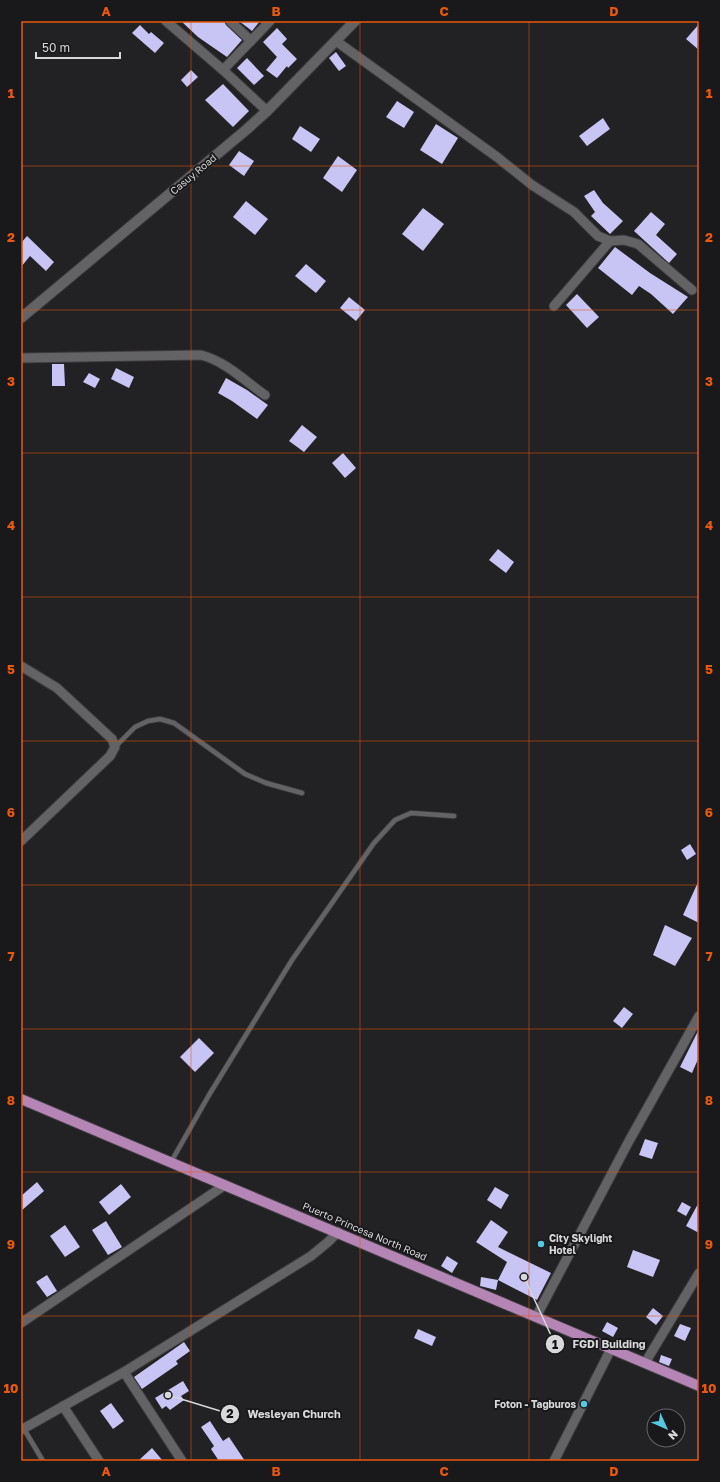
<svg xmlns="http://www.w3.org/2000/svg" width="720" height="1482" font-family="'Golos Text',sans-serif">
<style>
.building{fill:#c8c4f4}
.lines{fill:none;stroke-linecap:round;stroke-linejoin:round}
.service-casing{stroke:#3d3b3e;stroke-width:6}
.minor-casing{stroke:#3d3b3e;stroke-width:11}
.tertiary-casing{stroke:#3d3b3e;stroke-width:12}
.primary-casing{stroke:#3d3b3e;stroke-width:12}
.service{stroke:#636265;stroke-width:4.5}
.minor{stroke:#636265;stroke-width:9}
.tertiary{stroke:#636265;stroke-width:10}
.primary{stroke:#b585b6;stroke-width:10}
.grid{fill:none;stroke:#e8590c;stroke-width:1;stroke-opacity:0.55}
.poi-dot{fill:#56c9e0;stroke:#19181b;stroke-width:1.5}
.labels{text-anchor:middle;stroke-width:4;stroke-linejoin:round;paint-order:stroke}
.street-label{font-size:10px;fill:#d8d7d9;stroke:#19181b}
.poi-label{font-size:10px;font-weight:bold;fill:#d8d7d9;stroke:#19181b;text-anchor:start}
.leader{fill:none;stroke:#d8d7d9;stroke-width:1.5}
.callout-dot{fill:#d8d7d9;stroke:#19181b;stroke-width:1.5}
.mark-label{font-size:12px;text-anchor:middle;font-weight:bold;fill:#111}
.callout-label{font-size:11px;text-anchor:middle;font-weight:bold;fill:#d8d7d9;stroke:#19181b;stroke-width:4;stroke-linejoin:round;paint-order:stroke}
.neatline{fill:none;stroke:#e8590c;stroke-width:1.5}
.grid-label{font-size:13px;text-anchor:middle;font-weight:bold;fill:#e8590c}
</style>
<rect width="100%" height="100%" fill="#222124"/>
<g class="building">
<path d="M 181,21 L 224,21 L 226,25 L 242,40 L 227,57 L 198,37 Z"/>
<path d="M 239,21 L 260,21 L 252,31 Z"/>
<path d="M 699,24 L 699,50 L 686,39 Z"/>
<path d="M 140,25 L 149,34 L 151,32 L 164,43 L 155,53 L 132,33 Z"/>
<path d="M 277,28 L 287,39 L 282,44 L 297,59 L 288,68 L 287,66 L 277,78 L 266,70 L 277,57 L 263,42 Z"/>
<path d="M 336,52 L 346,66 L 339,71 L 329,58 Z"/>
<path d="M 247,58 L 264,76 L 254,85 L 237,68 Z"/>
<path d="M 191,70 L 198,77 L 187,87 L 181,80 Z"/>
<path d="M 223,84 L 249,111 L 233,127 L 205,100 Z"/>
<path d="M 397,101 L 414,112 L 404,128 L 386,117 Z"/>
<path d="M 603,118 L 610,129 L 587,146 L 579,136 Z"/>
<path d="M 436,124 L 458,138 L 442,164 L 420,150 Z"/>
<path d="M 300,126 L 320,139 L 311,152 L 292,139 Z"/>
<path d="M 239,151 L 254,161 L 244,176 L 229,165 Z"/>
<path d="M 338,156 L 357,170 L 342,192 L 323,178 Z"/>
<path d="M 594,190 L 603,203 L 623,221 L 610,234 L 591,216 L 595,212 L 584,196 Z"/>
<path d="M 246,201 L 268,219 L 255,235 L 233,217 Z"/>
<path d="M 423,208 L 444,224 L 423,251 L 402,234 Z"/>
<path d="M 651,212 L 665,224 L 656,235 L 677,254 L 669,263 L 634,231 Z"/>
<path d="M 27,236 L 54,262 L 46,271 L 30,256 L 21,267 L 21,243 Z"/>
<path d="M 615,247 L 650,273 L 688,297 L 673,314 L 651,294 L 639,286 L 632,295 L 598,268 Z"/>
<path d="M 306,264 L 326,281 L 316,293 L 295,276 Z"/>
<path d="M 577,294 L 599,317 L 587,328 L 566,305 Z"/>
<path d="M 349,297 L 365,310 L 356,321 L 340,308 Z"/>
<path d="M 52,364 L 64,364 L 65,386 L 52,386 Z"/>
<path d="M 116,368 L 134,377 L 129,388 L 111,379 Z"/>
<path d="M 89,373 L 100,379 L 95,388 L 83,382 Z"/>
<path d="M 226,378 L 247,390 L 268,405 L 257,419 L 232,401 L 218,393 Z"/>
<path d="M 302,425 L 317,437 L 304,452 L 289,441 Z"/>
<path d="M 343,453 L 356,468 L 345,478 L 332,463 Z"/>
<path d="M 498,549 L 514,562 L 506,573 L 489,560 Z"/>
<path d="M 690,844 L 696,854 L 687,860 L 681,850 Z"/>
<path d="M 699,880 L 699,923 L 683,915 Z"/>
<path d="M 665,925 L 692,938 L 675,966 L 653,955 Z"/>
<path d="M 624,1007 L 633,1014 L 622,1028 L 613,1021 Z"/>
<path d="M 699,1029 L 699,1057 L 692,1073 L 680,1067 Z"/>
<path d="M 199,1038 L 214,1053 L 195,1072 L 180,1057 Z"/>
<path d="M 645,1139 L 658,1143 L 652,1159 L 639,1155 Z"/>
<path d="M 37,1182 L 44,1191 L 21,1211 L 21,1196 Z"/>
<path d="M 121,1184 L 131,1197 L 109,1215 L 99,1202 Z"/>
<path d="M 495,1187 L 509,1195 L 501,1209 L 487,1200 Z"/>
<path d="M 682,1202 L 691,1207 L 686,1216 L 677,1211 Z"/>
<path d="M 699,1202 L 699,1233 L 686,1226 Z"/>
<path d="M 491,1220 L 508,1232 L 498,1247 L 551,1273 L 537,1300 L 498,1280 L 507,1262 L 476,1242 Z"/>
<path d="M 106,1221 L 122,1247 L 108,1255 L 92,1230 Z"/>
<path d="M 65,1225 L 80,1247 L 65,1257 L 50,1236 Z"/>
<path d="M 633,1250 L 660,1260 L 653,1277 L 627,1267 Z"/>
<path d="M 447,1256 L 458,1263 L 452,1273 L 441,1266 Z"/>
<path d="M 47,1275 L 57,1291 L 47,1297 L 36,1282 Z"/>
<path d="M 481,1277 L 498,1280 L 496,1290 L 480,1286 Z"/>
<path d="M 653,1308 L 663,1316 L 656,1325 L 646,1317 Z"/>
<path d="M 607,1322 L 618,1328 L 613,1337 L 602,1331 Z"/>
<path d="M 680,1324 L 691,1328 L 685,1341 L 674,1336 Z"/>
<path d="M 418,1329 L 436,1337 L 432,1346 L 414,1338 Z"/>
<path d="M 184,1342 L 190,1351 L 176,1361 L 178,1364 L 142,1389 L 134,1377 Z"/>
<path d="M 661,1355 L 672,1359 L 669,1366 L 659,1362 Z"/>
<path d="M 183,1381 L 189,1391 L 181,1396 L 184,1400 L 170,1410 L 166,1406 L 162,1409 L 155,1398 Z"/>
<path d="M 111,1403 L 124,1421 L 113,1429 L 100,1411 Z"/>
<path d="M 210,1421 L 223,1441 L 229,1437 L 245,1461 L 219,1461 L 211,1449 L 214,1446 L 201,1427 Z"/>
<path d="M 152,1448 L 163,1461 L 138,1461 Z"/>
</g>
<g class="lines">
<defs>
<g id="service">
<path d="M 115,747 L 135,727 L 148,721 L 160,719 L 174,723 L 245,774 L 266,783 L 302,793"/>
<path d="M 171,1162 L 209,1095 L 292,960 L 374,843 L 395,820 L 411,813 L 454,816"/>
<path d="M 24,1429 L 43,1461"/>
</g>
<g id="minor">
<path d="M 166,21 L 223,70 L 267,111"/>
<path d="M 230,21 L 251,41"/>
<path d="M 336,41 L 497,157 L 532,185 L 574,212 L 598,236 L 610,241 L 624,240 L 638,244 L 692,290"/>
<path d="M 223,70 L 270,21"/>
<path d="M 554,306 L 610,241"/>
<path d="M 21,358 L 201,355 C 225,361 245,381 265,395"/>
<path d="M 21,666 L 57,688 L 112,739 L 115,747 L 110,756 L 21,841"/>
<path d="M 536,1317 L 629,1141 L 699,1016"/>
<path d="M 21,1323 L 225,1185"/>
<path d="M 645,1363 L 699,1273"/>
<path d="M 124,1372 L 182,1461"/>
<path d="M 63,1406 L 99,1461"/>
<path d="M 21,1430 L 124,1372 L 311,1256 L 328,1242 L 338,1232"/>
<path d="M 554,1461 L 611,1349"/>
</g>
<path id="tertiary" d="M 21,318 L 246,130 L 267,111 L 355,21"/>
<path id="primary" d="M 21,1099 L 699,1386"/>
</defs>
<use href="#service" class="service-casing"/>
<use href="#minor" class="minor-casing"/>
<use href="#tertiary" class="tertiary-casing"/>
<use href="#primary" class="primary-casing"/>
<use href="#service" class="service"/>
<use href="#minor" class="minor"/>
<use href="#tertiary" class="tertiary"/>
<use href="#primary" class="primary"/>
</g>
<path class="grid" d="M 191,21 L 191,1461M 360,21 L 360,1461M 529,21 L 529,1461M 21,166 L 699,166M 21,310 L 699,310M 21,453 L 699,453M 21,597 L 699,597M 21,741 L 699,741M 21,885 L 699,885M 21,1029 L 699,1029M 21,1172 L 699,1172M 21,1316 L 699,1316"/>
<g class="poi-dot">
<circle cx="541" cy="1244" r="4"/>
<circle cx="584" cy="1404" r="4"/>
</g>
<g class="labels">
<g class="street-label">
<text transform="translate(193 174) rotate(-40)" y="4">Casuy Road</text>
<text transform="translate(365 1231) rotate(23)" y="4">Puerto Princesa North Road</text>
</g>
<g class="poi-label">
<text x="549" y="1242">City Skylight<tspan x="549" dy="12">Hotel</tspan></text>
<text x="576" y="1408" text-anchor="end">Foton - Tagburos</text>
</g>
</g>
<path class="leader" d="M524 1277L555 1344M168 1395L230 1414"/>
<g class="callout-dot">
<circle cx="524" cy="1277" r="4"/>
<circle cx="168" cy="1395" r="4"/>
<circle cx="555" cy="1344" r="10"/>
<circle cx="230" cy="1414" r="10"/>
</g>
<g class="mark-label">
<text x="555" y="1349">1</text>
<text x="230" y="1418">2</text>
</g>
<g class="callout-label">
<text x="609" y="1348">FGDI Building</text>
<text x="294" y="1418">Wesleyan Church</text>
</g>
<rect width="720" height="1482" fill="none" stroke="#19181b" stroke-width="44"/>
<g transform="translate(666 1428) rotate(135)"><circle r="19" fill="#19181b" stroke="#656467"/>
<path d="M0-3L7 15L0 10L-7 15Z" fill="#56c9e0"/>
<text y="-6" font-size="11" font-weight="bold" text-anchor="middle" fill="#d8d7d9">N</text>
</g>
<path d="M36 52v6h84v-6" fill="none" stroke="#d8d7d9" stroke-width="2"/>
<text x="42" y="52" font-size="12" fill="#d8d7d9" stroke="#19181b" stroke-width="3" paint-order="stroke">50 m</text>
<rect x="22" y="22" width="676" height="1438" class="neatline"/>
<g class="grid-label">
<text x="106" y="16">A</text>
<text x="276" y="16">B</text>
<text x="444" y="16">C</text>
<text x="614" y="16">D</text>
<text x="11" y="98">1</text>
<text x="709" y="98">1</text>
<text x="11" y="242">2</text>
<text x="709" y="242">2</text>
<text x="11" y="386">3</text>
<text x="709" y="386">3</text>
<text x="11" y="530">4</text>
<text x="709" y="530">4</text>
<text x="11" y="674">5</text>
<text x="709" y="674">5</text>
<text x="11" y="817">6</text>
<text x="709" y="817">6</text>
<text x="11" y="961">7</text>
<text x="709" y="961">7</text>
<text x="11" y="1105">8</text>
<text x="709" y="1105">8</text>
<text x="11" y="1249">9</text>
<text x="709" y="1249">9</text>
<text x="11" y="1393">10</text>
<text x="709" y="1393">10</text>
<text x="106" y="1476">A</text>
<text x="276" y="1476">B</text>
<text x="444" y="1476">C</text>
<text x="614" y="1476">D</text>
</g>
</svg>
